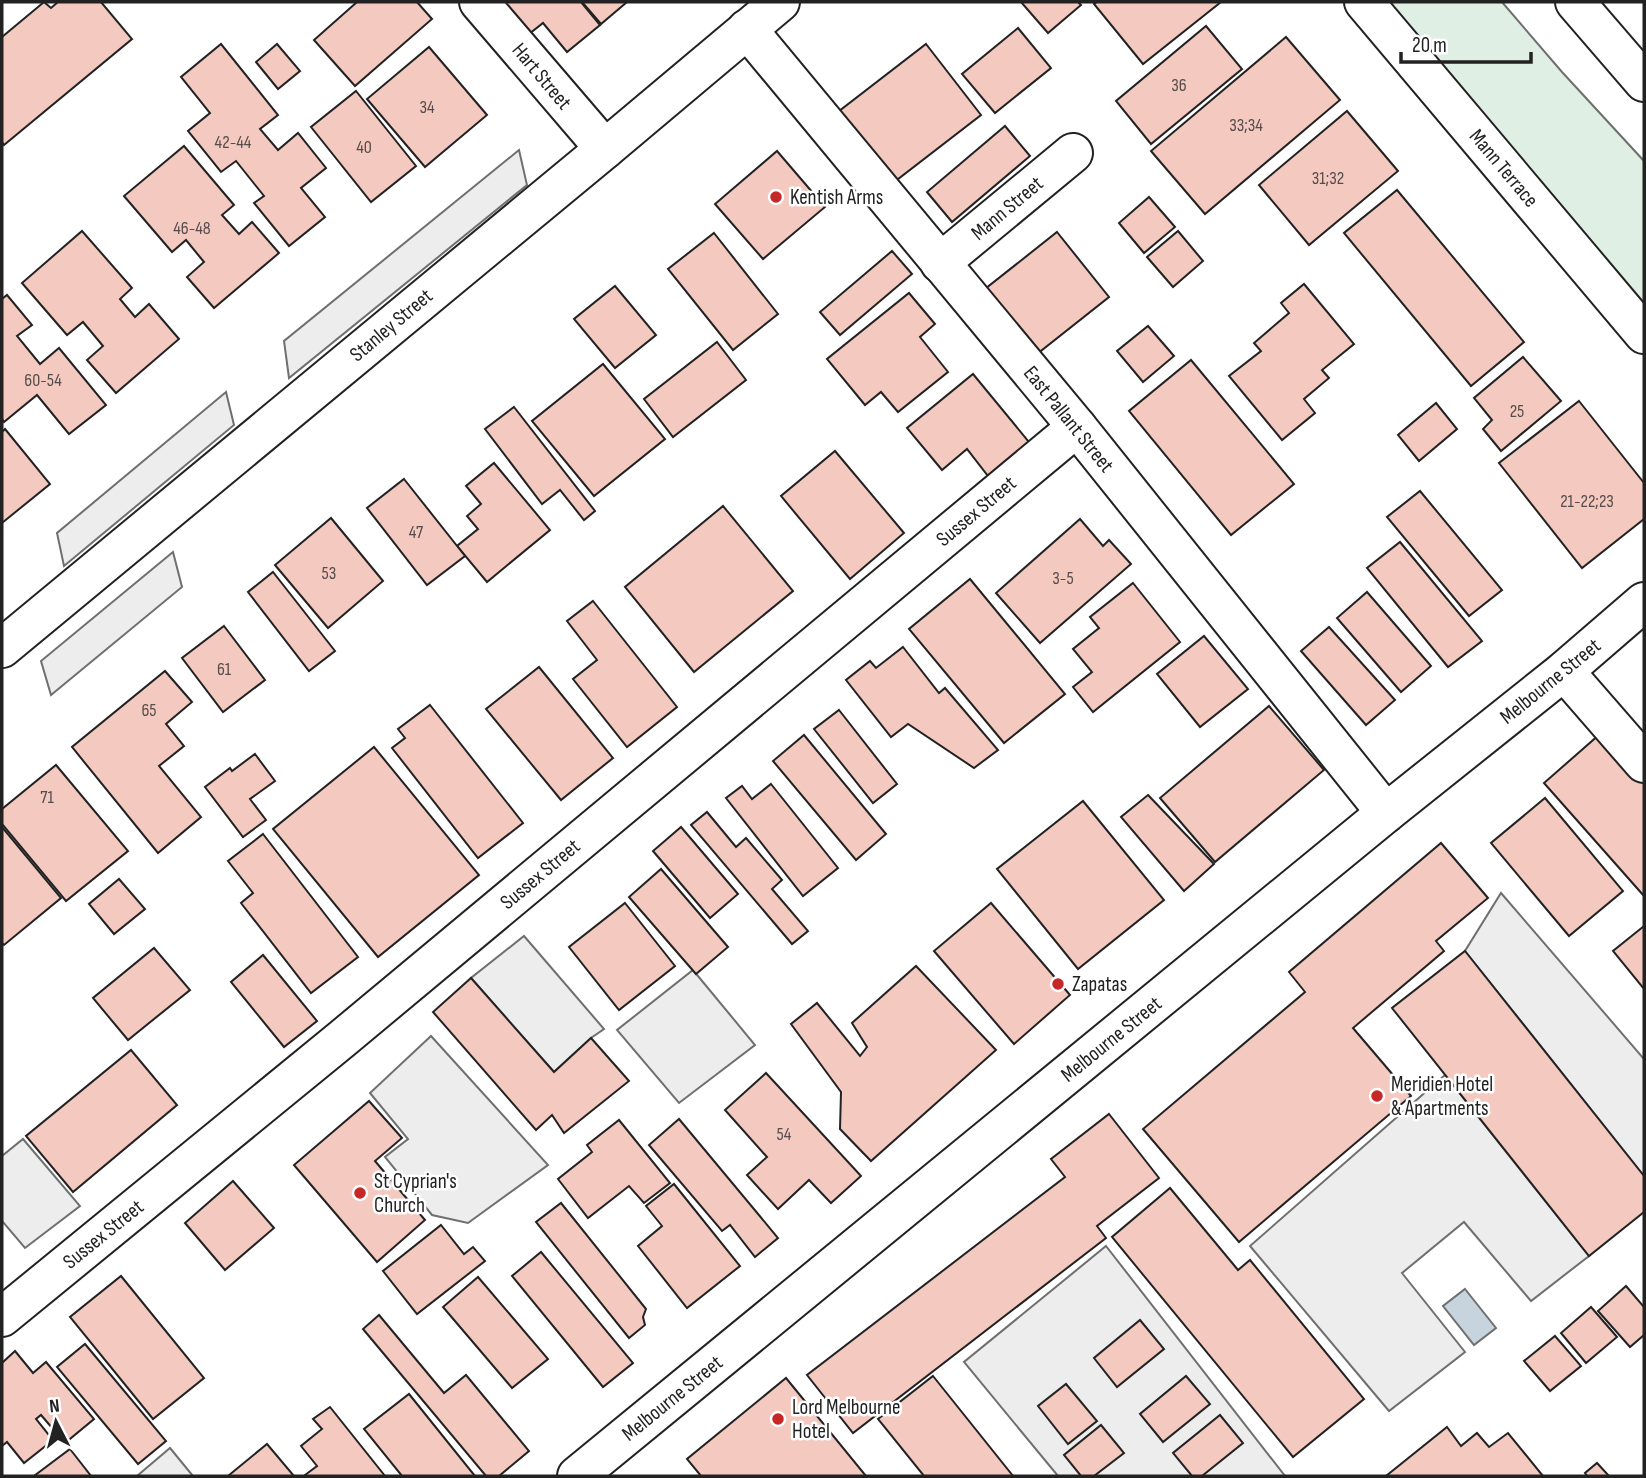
<svg xmlns="http://www.w3.org/2000/svg" width="1646" height="1478" font-family="'Sofia Sans Condensed',sans-serif">
<style>
.green{fill:#e0efe3;stroke:#6f6f6f;stroke-width:2}
.parking{fill:#ededed;stroke:#6f6f6f;stroke-width:2}
.water{fill:#c7d3dd;stroke:#6f6f6f;stroke-width:2}
.building{fill:#f3c9c0;stroke:#222;stroke-width:2}
.lines{fill:none;stroke-linecap:round;stroke-linejoin:round}
.minor-casing{stroke:#222;stroke-width:42}
.secondary-casing{stroke:#222;stroke-width:42}
.trunk-casing{stroke:#222;stroke-width:42}
.minor{stroke:#fff;stroke-width:38}
.secondary{stroke:#fff;stroke-width:38}
.trunk{stroke:#fff;stroke-width:38}
.poi-dot{fill:#c62828;stroke:#fff;stroke-width:2.5}
.labels{text-anchor:middle;stroke-width:5;stroke-linejoin:round;paint-order:stroke}
.number-label{font-size:18px;fill:#564c4a}
.street-label{font-size:21px;fill:#222;stroke:#fff}
.poi-label{font-size:21px;fill:#222;stroke:#fff;text-anchor:start}
</style>
<rect width="100%" height="100%" fill="#fff"/>
<path class="green" d="M 1364,2 L 1502,2 L 1562,72 L 1644,161 L 1644,334 Z"/>
<g class="parking">
<path d="M 519,150 L 527,185 L 289,378 L 284,341 Z"/>
<path d="M 226,392 L 234,425 L 64,566 L 57,533 Z"/>
<path d="M 173,552 L 182,587 L 51,695 L 41,661 Z"/>
<path d="M 1501,893 L 1644,1059 L 1644,1176 L 1465,951 Z"/>
<path d="M 524,936 L 604,1029 L 591,1038 L 554,1072 L 471,978 Z"/>
<path d="M 693,970 L 755,1045 L 679,1103 L 617,1030 Z"/>
<path d="M 431,1036 L 548,1165 L 468,1223 L 432,1215 L 385,1157 L 408,1139 L 370,1093 Z"/>
<path d="M 1445,1075 L 1589,1256 L 1531,1301 L 1464,1222 L 1402,1273 L 1465,1352 L 1389,1411 L 1250,1246 Z"/>
<path d="M 23,1139 L 80,1206 L 25,1248 L 2,1221 L 2,1156 Z"/>
<path d="M 1106,1246 L 1285,1476 L 1058,1476 L 964,1362 Z"/>
<path d="M 170,1448 L 193,1476 L 137,1476 Z"/>
</g>
<path class="water" d="M 1465,1289 L 1496,1328 L 1474,1345 L 1443,1306 Z"/>
<g class="building">
<path d="M 44,2 L 51,8 L 58,2 L 101,2 L 132,39 L 4,145 L 2,142 L 2,37 Z"/>
<path d="M 357,2 L 417,2 L 432,19 L 355,86 L 314,40 Z"/>
<path d="M 499,2 L 581,2 L 600,25 L 567,52 L 543,23 L 524,38 Z"/>
<path d="M 582,2 L 627,2 L 601,24 Z"/>
<path d="M 1021,2 L 1078,2 L 1081,5 L 1048,33 Z"/>
<path d="M 1097,2 L 1221,2 L 1143,64 L 1094,4 Z"/>
<path d="M 1206,26 L 1242,69 L 1151,144 L 1116,101 Z"/>
<path d="M 1018,28 L 1051,68 L 995,113 L 962,74 Z"/>
<path d="M 1286,37 L 1340,100 L 1205,214 L 1151,151 Z"/>
<path d="M 221,44 L 278,115 L 260,129 L 278,150 L 298,133 L 326,168 L 301,188 L 325,217 L 289,246 L 254,203 L 264,196 L 236,161 L 221,172 L 188,131 L 210,113 L 181,77 Z"/>
<path d="M 277,44 L 300,71 L 278,89 L 256,62 Z"/>
<path d="M 926,44 L 981,115 L 889,186 L 834,115 Z"/>
<path d="M 429,47 L 487,115 L 425,167 L 367,99 Z"/>
<path d="M 356,91 L 416,166 L 371,202 L 311,127 Z"/>
<path d="M 1347,111 L 1398,171 L 1309,245 L 1259,185 Z"/>
<path d="M 1005,126 L 1030,156 L 952,222 L 927,192 Z"/>
<path d="M 184,146 L 234,205 L 222,215 L 239,234 L 252,222 L 279,253 L 214,308 L 187,277 L 204,262 L 186,240 L 172,252 L 124,196 Z"/>
<path d="M 777,151 L 825,207 L 763,259 L 715,204 Z"/>
<path d="M 1397,190 L 1524,342 L 1471,386 L 1344,233 Z"/>
<path d="M 1149,197 L 1175,227 L 1144,253 L 1119,223 Z"/>
<path d="M 82,231 L 132,288 L 120,299 L 135,317 L 149,304 L 179,339 L 116,393 L 87,360 L 103,346 L 83,322 L 67,335 L 22,283 Z"/>
<path d="M 1178,231 L 1203,261 L 1173,287 L 1147,257 Z"/>
<path d="M 1057,232 L 1109,297 L 1037,354 L 985,289 Z"/>
<path d="M 714,233 L 778,314 L 733,350 L 668,269 Z"/>
<path d="M 892,251 L 912,274 L 840,335 L 820,312 Z"/>
<path d="M 1304,284 L 1354,344 L 1322,370 L 1329,378 L 1304,399 L 1315,413 L 1282,440 L 1229,376 L 1261,351 L 1254,343 L 1289,313 L 1281,303 Z"/>
<path d="M 615,286 L 656,335 L 615,368 L 574,319 Z"/>
<path d="M 909,293 L 935,324 L 920,337 L 948,372 L 898,412 L 881,392 L 865,405 L 827,359 Z"/>
<path d="M 7,295 L 32,325 L 17,336 L 40,364 L 59,348 L 106,405 L 69,434 L 37,395 L 4,422 L 2,419 L 2,299 Z"/>
<path d="M 1148,326 L 1174,356 L 1143,382 L 1117,351 Z"/>
<path d="M 717,342 L 746,380 L 673,437 L 644,399 Z"/>
<path d="M 1523,357 L 1561,401 L 1501,451 L 1483,429 L 1492,420 L 1474,398 Z"/>
<path d="M 1191,360 L 1294,484 L 1231,535 L 1129,411 Z"/>
<path d="M 603,364 L 665,439 L 594,496 L 532,421 Z"/>
<path d="M 973,374 L 1029,442 L 988,476 L 967,449 L 942,470 L 907,428 Z"/>
<path d="M 1579,401 L 1644,483 L 1644,519 L 1582,568 L 1499,463 Z"/>
<path d="M 1436,403 L 1457,429 L 1419,461 L 1398,435 Z"/>
<path d="M 514,407 L 595,511 L 584,520 L 560,490 L 542,504 L 485,429 Z"/>
<path d="M 5,429 L 50,484 L 2,523 L 2,432 Z"/>
<path d="M 835,451 L 904,533 L 850,579 L 781,496 Z"/>
<path d="M 494,463 L 550,530 L 487,582 L 457,546 L 478,529 L 467,516 L 481,504 L 466,486 Z"/>
<path d="M 404,479 L 465,556 L 427,585 L 367,508 Z"/>
<path d="M 1420,491 L 1502,590 L 1469,616 L 1387,517 Z"/>
<path d="M 723,506 L 793,591 L 694,672 L 625,587 Z"/>
<path d="M 331,518 L 383,581 L 328,628 L 275,565 Z"/>
<path d="M 1080,519 L 1103,546 L 1109,540 L 1131,564 L 1040,643 L 996,593 Z"/>
<path d="M 1400,542 L 1482,641 L 1448,667 L 1367,568 Z"/>
<path d="M 273,572 L 335,651 L 309,671 L 248,592 Z"/>
<path d="M 970,579 L 1065,694 L 1004,743 L 909,629 Z"/>
<path d="M 1133,583 L 1180,642 L 1093,712 L 1073,687 L 1092,672 L 1073,649 L 1099,628 L 1090,617 Z"/>
<path d="M 1367,592 L 1431,666 L 1401,692 L 1337,618 Z"/>
<path d="M 593,601 L 677,707 L 627,747 L 573,679 L 597,660 L 567,621 Z"/>
<path d="M 224,626 L 265,680 L 223,712 L 182,658 Z"/>
<path d="M 1329,627 L 1395,700 L 1366,725 L 1301,651 Z"/>
<path d="M 1204,636 L 1248,689 L 1200,727 L 1157,674 Z"/>
<path d="M 903,647 L 939,693 L 945,688 L 998,750 L 974,768 L 908,724 L 891,737 L 846,680 L 870,661 L 876,668 Z"/>
<path d="M 539,667 L 613,758 L 561,800 L 486,709 Z"/>
<path d="M 165,671 L 192,702 L 166,724 L 184,746 L 159,766 L 201,817 L 158,853 L 72,747 Z"/>
<path d="M 430,705 L 523,823 L 478,858 L 392,748 L 405,738 L 398,729 Z"/>
<path d="M 1269,706 L 1324,770 L 1215,862 L 1160,798 Z"/>
<path d="M 839,710 L 897,784 L 873,803 L 814,729 Z"/>
<path d="M 1600,734 L 1644,784 L 1644,896 L 1544,783 Z"/>
<path d="M 804,735 L 886,834 L 856,860 L 773,761 Z"/>
<path d="M 374,747 L 479,875 L 378,957 L 273,829 Z"/>
<path d="M 255,754 L 275,781 L 250,799 L 266,820 L 243,837 L 205,787 L 230,768 L 232,771 Z"/>
<path d="M 56,765 L 128,851 L 66,901 L 2,824 L 2,809 Z"/>
<path d="M 771,784 L 838,868 L 803,896 L 726,798 L 742,786 L 752,799 Z"/>
<path d="M 1148,795 L 1214,864 L 1184,891 L 1121,817 Z"/>
<path d="M 1545,798 L 1623,891 L 1569,936 L 1491,843 Z"/>
<path d="M 1083,801 L 1164,900 L 1078,969 L 997,869 Z"/>
<path d="M 707,812 L 736,847 L 746,838 L 782,880 L 772,889 L 808,931 L 792,944 L 691,825 Z"/>
<path d="M 2,827 L 61,898 L 4,945 L 2,943 Z"/>
<path d="M 681,827 L 738,894 L 710,918 L 653,851 Z"/>
<path d="M 263,834 L 358,957 L 311,993 L 241,903 L 253,893 L 228,861 Z"/>
<path d="M 1441,843 L 1488,898 L 1436,941 L 1444,951 L 1353,1028 L 1411,1096 L 1239,1242 L 1143,1129 L 1305,992 L 1289,972 Z"/>
<path d="M 661,869 L 728,947 L 696,974 L 629,897 Z"/>
<path d="M 119,879 L 145,909 L 114,934 L 89,904 Z"/>
<path d="M 625,903 L 675,966 L 619,1010 L 569,947 Z"/>
<path d="M 991,903 L 1070,995 L 1014,1044 L 934,951 Z"/>
<path d="M 1644,926 L 1644,989 L 1613,951 Z"/>
<path d="M 154,948 L 190,990 L 128,1040 L 93,998 Z"/>
<path d="M 1465,951 L 1644,1176 L 1644,1212 L 1589,1256 L 1392,1008 Z"/>
<path d="M 263,955 L 317,1021 L 284,1047 L 231,982 Z"/>
<path d="M 916,966 L 996,1050 L 871,1161 L 840,1129 L 841,1092 L 791,1024 L 817,1003 L 860,1056 L 867,1047 L 852,1023 Z"/>
<path d="M 471,978 L 554,1072 L 591,1038 L 629,1081 L 564,1133 L 552,1115 L 536,1130 L 433,1012 Z"/>
<path d="M 131,1050 L 177,1105 L 73,1192 L 26,1136 Z"/>
<path d="M 766,1073 L 861,1176 L 831,1203 L 809,1180 L 778,1209 L 747,1175 L 767,1157 L 725,1110 Z"/>
<path d="M 369,1101 L 402,1138 L 375,1161 L 425,1220 L 377,1262 L 294,1165 Z"/>
<path d="M 1109,1114 L 1159,1178 L 1097,1226 L 1106,1238 L 853,1433 L 807,1375 L 1065,1177 L 1051,1159 Z"/>
<path d="M 679,1119 L 778,1238 L 755,1257 L 730,1225 L 722,1231 L 649,1145 Z"/>
<path d="M 619,1120 L 670,1183 L 644,1203 L 629,1186 L 588,1218 L 558,1179 L 592,1152 L 587,1145 Z"/>
<path d="M 233,1181 L 274,1228 L 225,1270 L 185,1223 Z"/>
<path d="M 674,1184 L 740,1266 L 687,1308 L 638,1246 L 662,1226 L 646,1206 Z"/>
<path d="M 1170,1188 L 1238,1270 L 1250,1260 L 1364,1399 L 1293,1457 L 1112,1237 Z"/>
<path d="M 561,1203 L 646,1309 L 643,1317 L 645,1325 L 629,1338 L 536,1222 Z"/>
<path d="M 441,1225 L 464,1254 L 473,1247 L 485,1261 L 417,1314 L 383,1271 Z"/>
<path d="M 541,1252 L 633,1363 L 603,1387 L 512,1276 Z"/>
<path d="M 121,1276 L 204,1378 L 153,1419 L 70,1317 Z"/>
<path d="M 478,1277 L 548,1359 L 512,1388 L 443,1307 Z"/>
<path d="M 1626,1286 L 1644,1307 L 1644,1335 L 1630,1347 L 1598,1311 Z"/>
<path d="M 1591,1307 L 1617,1337 L 1586,1363 L 1561,1333 Z"/>
<path d="M 379,1315 L 444,1393 L 466,1375 L 529,1451 L 499,1476 L 486,1476 L 363,1329 Z"/>
<path d="M 1140,1320 L 1164,1349 L 1117,1387 L 1094,1358 Z"/>
<path d="M 1555,1336 L 1581,1366 L 1550,1391 L 1524,1361 Z"/>
<path d="M 85,1344 L 166,1441 L 138,1464 L 57,1367 Z"/>
<path d="M 15,1351 L 33,1373 L 46,1362 L 94,1419 L 65,1443 L 41,1415 L 36,1419 L 53,1440 L 24,1463 L 7,1442 L 2,1446 L 2,1363 Z"/>
<path d="M 933,1376 L 1013,1476 L 924,1476 L 878,1419 Z"/>
<path d="M 1186,1376 L 1210,1404 L 1163,1442 L 1140,1414 Z"/>
<path d="M 786,1378 L 866,1476 L 701,1476 L 687,1459 Z"/>
<path d="M 1066,1384 L 1097,1421 L 1068,1444 L 1038,1406 Z"/>
<path d="M 409,1394 L 475,1476 L 402,1476 L 364,1429 Z"/>
<path d="M 330,1407 L 385,1476 L 306,1476 L 305,1475 L 317,1466 L 301,1446 L 322,1429 L 313,1419 Z"/>
<path d="M 1220,1415 L 1243,1443 L 1202,1476 L 1192,1476 L 1173,1453 Z"/>
<path d="M 1101,1425 L 1124,1453 L 1094,1476 L 1081,1476 L 1064,1455 Z"/>
<path d="M 1447,1427 L 1461,1446 L 1477,1433 L 1489,1447 L 1508,1433 L 1543,1476 L 1386,1476 Z"/>
<path d="M 267,1444 L 294,1476 L 228,1476 Z"/>
<path d="M 70,1449 L 91,1476 L 34,1476 Z"/>
<path d="M 1597,1463 L 1609,1476 L 1587,1476 L 1585,1473 Z"/>
</g>
<g class="lines">
<defs>
<g id="minor">
<path d="M 479,2 L 605,149"/>
<path d="M 1364,2 L 1644,334"/>
<path d="M 747,29 L 1077,427 L 1386,813"/>
<path d="M 940,263 L 1073,153"/>
<path d="M 2,648 L 605,149 L 780,2"/>
<path d="M 1564,671 L 1644,763"/>
<path d="M 2,1317 L 342,1039 L 1077,427"/>
</g>
<path id="secondary" d="M 577,1476 L 1386,813 L 1564,671 L 1644,602"/>
<path id="trunk" d="M 1575,2 L 1644,82"/>
</defs>
<use href="#minor" class="minor-casing"/>
<use href="#secondary" class="secondary-casing"/>
<use href="#trunk" class="trunk-casing"/>
<use href="#minor" class="minor"/>
<use href="#secondary" class="secondary"/>
<use href="#trunk" class="trunk"/>
</g>
<g class="poi-dot">
<circle cx="776" cy="197" r="7"/>
<circle cx="1058" cy="984" r="7"/>
<circle cx="1377" cy="1096" r="7"/>
<circle cx="360" cy="1193" r="7"/>
<circle cx="778" cy="1419" r="7"/>
</g>
<g class="labels">
<g class="number-label">
<text x="1179" y="91">36</text>
<text x="427" y="113">34</text>
<text x="1246" y="131">33;34</text>
<text x="233" y="148">42-44</text>
<text x="364" y="153">40</text>
<text x="1328" y="184">31;32</text>
<text x="192" y="234">46-48</text>
<text x="43" y="386">60-54</text>
<text x="1517" y="417">25</text>
<text x="1587" y="507">21-22;23</text>
<text x="416" y="538">47</text>
<text x="329" y="579">53</text>
<text x="1063" y="584">3-5</text>
<text x="224" y="675">61</text>
<text x="149" y="716">65</text>
<text x="47" y="803">71</text>
<text x="784" y="1140">54</text>
</g>
<g class="street-label">
<text transform="translate(542 76) rotate(50)" y="7">Hart Street</text>
<text transform="translate(1504 168) rotate(50)" y="7">Mann Terrace</text>
<text transform="translate(1007 208) rotate(-40)" y="7">Mann Street</text>
<text transform="translate(391 325) rotate(-40)" y="7">Stanley Street</text>
<text transform="translate(1069 419) rotate(51)" y="7">East Pallant Street</text>
<text transform="translate(976 511) rotate(-40)" y="7">Sussex Street</text>
<text transform="translate(1550 681) rotate(-39)" y="7">Melbourne Street</text>
<text transform="translate(540 874) rotate(-40)" y="7">Sussex Street</text>
<text transform="translate(1111 1039) rotate(-39)" y="7">Melbourne Street</text>
<text transform="translate(103 1234) rotate(-39)" y="7">Sussex Street</text>
<text transform="translate(672 1398) rotate(-39)" y="7">Melbourne Street</text>
</g>
<g class="poi-label">
<text x="790" y="204">Kentish Arms</text>
<text x="1072" y="991">Zapatas</text>
<text x="1391" y="1091">Meridien Hotel<tspan x="1391" dy="24">&amp; Apartments</tspan></text>
<text x="374" y="1188">St Cyprian's<tspan x="374" dy="24">Church</tspan></text>
<text x="792" y="1414">Lord Melbourne<tspan x="792" dy="24">Hotel</tspan></text>
</g>
</g>
<rect width="1646" height="1478" fill="none" stroke="#222222" stroke-width="7"/>
<g transform="translate(56 1422) rotate(354)" stroke="#ffffff" stroke-width="5" paint-order="stroke">
<path d="M0-5L12 26L0 18L-12 26Z" fill="#222222"/>
<text y="-10" font-size="19" font-weight="bold" text-anchor="middle" fill="#222222">N</text>
</g>
<path d="M1401 52v10h130v-10" fill="none" stroke="#222222" stroke-width="3.5"/>
<text x="1412" y="52" font-size="21" fill="#222222" stroke="#ffffff" stroke-width="5" paint-order="stroke">20 m</text>
</svg>
